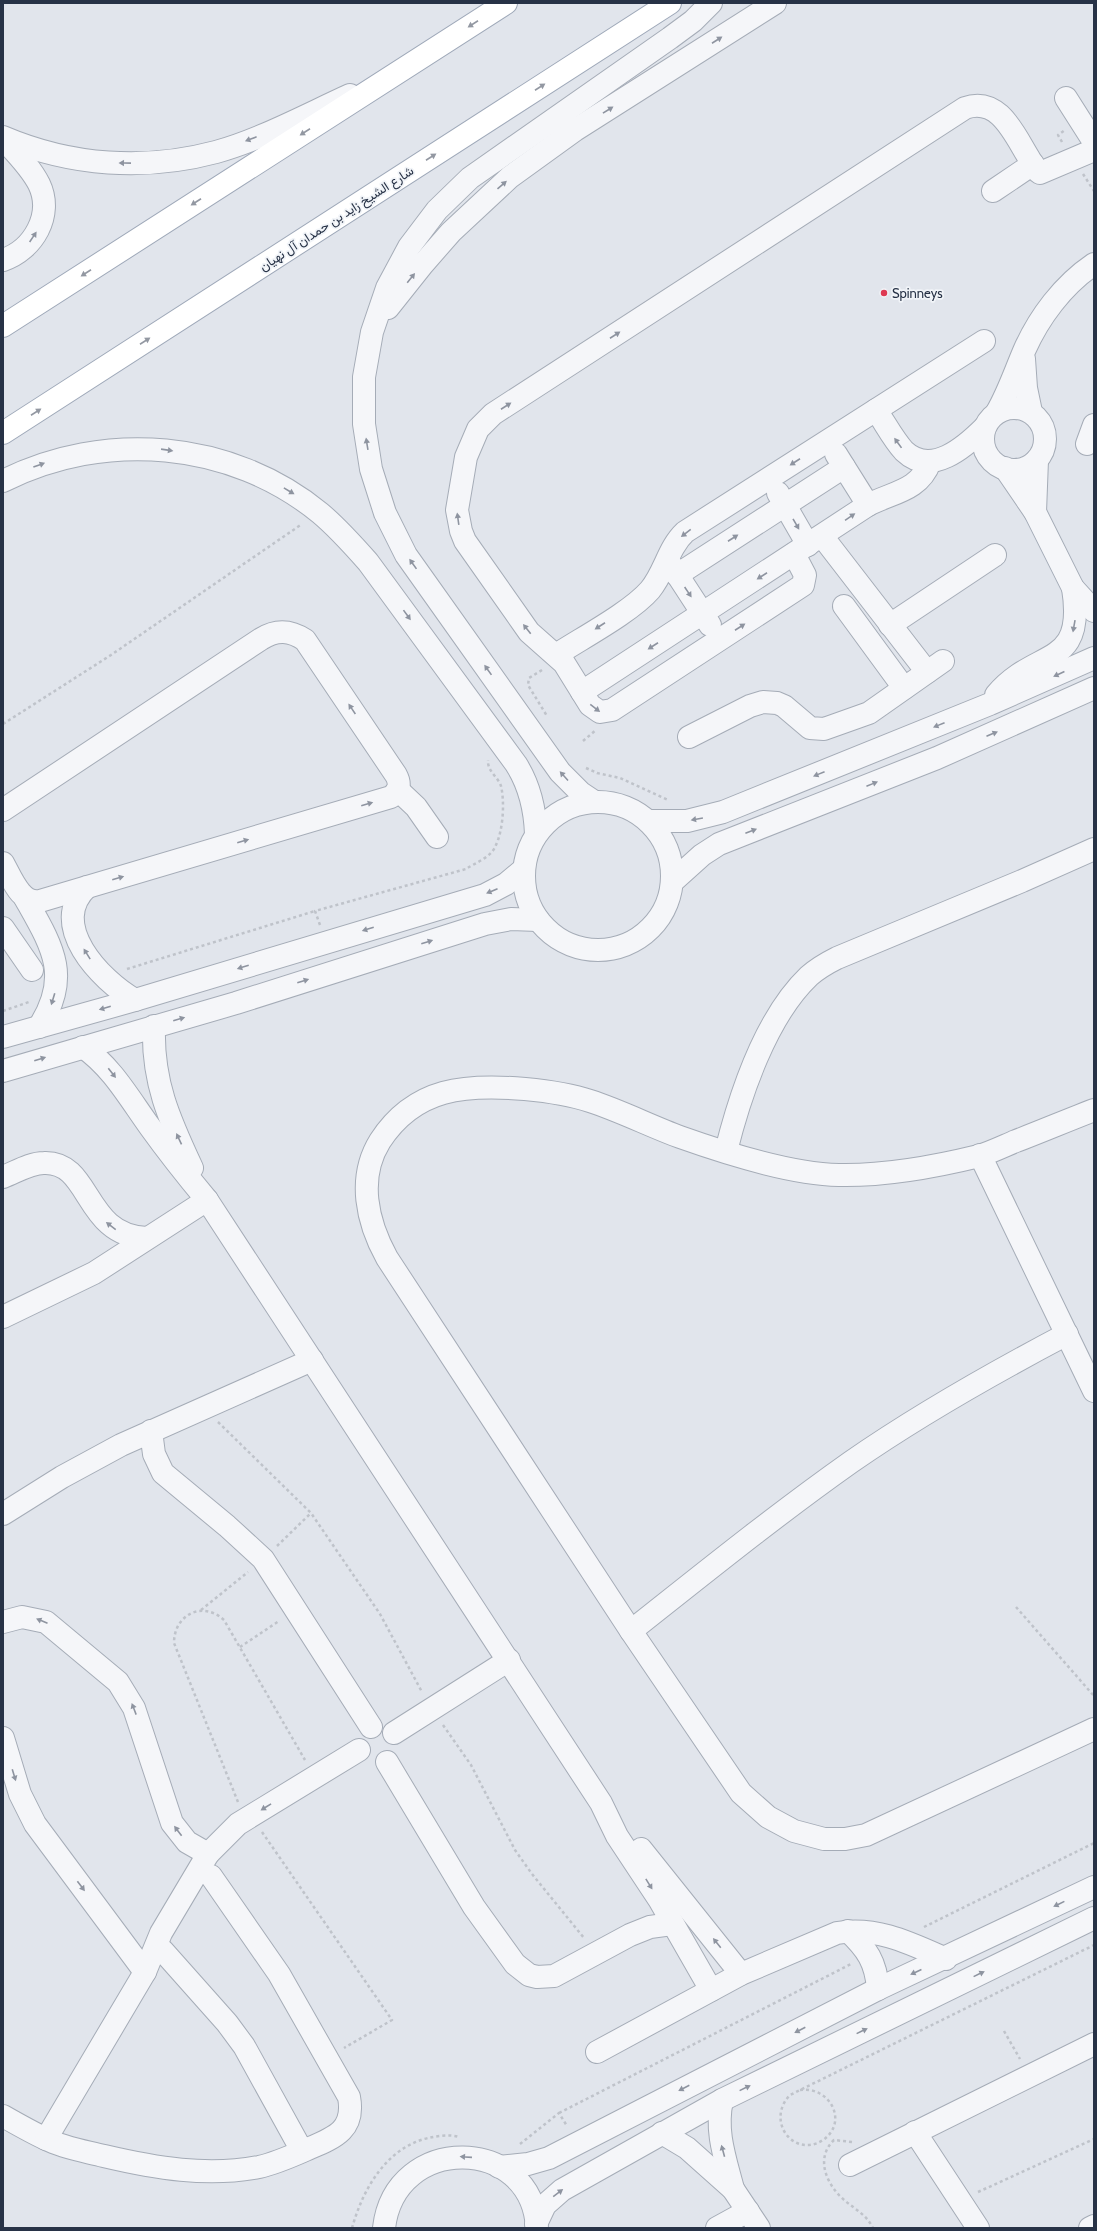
<svg xmlns="http://www.w3.org/2000/svg" width="1097" height="2231" font-family="Cabin,Vazirmatn,sans-serif">
<style>
.lines{fill:none;stroke-linecap:round;stroke-linejoin:round}
.minor-casing{stroke:#a5acb7;stroke-width:24}
.major-casing{stroke:#9fa9b9;stroke-width:24}
.path{stroke:#bfc3ca;stroke-width:2.5;stroke-dasharray:3 3;stroke-linecap:butt}
.minor{stroke:#f5f6f9;stroke-width:22}
.major{stroke:#fff;stroke-width:22}
.oneway{fill:#9398a2}
.oneway2{fill:#8e94a0}
.poi-dot{fill:#de3952;stroke:#f1f4f8;stroke-width:1.5}
.labels{text-anchor:middle;stroke-width:3.5;stroke-linejoin:round;paint-order:stroke}
.street-label{font-size:13px;fill:#273246;stroke:#f1f4f8}
.poi-label{font-size:13px;fill:#273246;stroke:#f1f4f8;text-anchor:start}
</style>
<rect width="100%" height="100%" fill="#e1e5ec"/>
<g class="lines">
<defs>
<g id="minor">
<path d="M 1066,98 L 1094,142"/>
<path d="M 3,137 C 71,166 145,171 216,152 C 262,139 306,115 350,95"/>
<path d="M 993,191 L 1033,164"/>
<path d="M 3,260 C 33,250 54,215 39,184 C 31,168 17,154 5,141"/>
<path d="M 388,308 L 423,264 L 451,232 L 510,177 L 575,130 L 775,3"/>
<path d="M 1024,359 L 1026,388 L 1031,412"/>
<circle cx="1014" cy="439" r="31"/>
<path d="M 876,410 C 885,423 893,439 904,451 C 931,477 965,447 985,427"/>
<path d="M 997,412 C 1008,393 1015,372 1024,351 C 1039,317 1063,285 1094,264"/>
<path d="M 1087,444 L 1094,425"/>
<path d="M 836,454 L 868,505"/>
<path d="M 1005,468 L 1035,512 L 1073,588 L 1094,611"/>
<path d="M 3,481 C 104,430 231,440 320,513 C 338,528 353,545 368,562 L 516,764 C 530,786 535,808 536,834"/>
<path d="M 778,493 L 808,545"/>
<path d="M 1035,512 L 1037,460"/>
<path d="M 822,536 L 927,672"/>
<path d="M 794,554 L 805,575 L 803,585 L 612,710 L 600,712 L 590,705 L 564,663 L 529,632 L 465,541 L 461,531 L 457,510 L 466,457 L 478,429 L 493,414 L 965,108 C 999,96 1014,134 1029,158 C 1032,163 1035,170 1040,173 L 1094,150"/>
<path d="M 669,562 L 710,625"/>
<path d="M 677,575 L 844,467"/>
<path d="M 844,606 L 904,688"/>
<path d="M 890,625 L 995,555"/>
<path d="M 556,655 C 582,638 631,612 650,590 C 665,572 668,548 685,532 L 984,341"/>
<path d="M 582,692 L 868,505 C 893,492 919,491 930,462"/>
<path d="M 996,695 C 1036,647 1086,670 1073,588"/>
<path d="M 689,737 L 750,706 L 763,702 L 777,703 L 784,706 L 810,728 L 824,729 L 869,713 L 943,661"/>
<path d="M 398,790 L 416,807 L 437,837"/>
<path d="M 593,801 L 581,793 L 560,772 L 406,555 L 385,513 L 371,469 L 364,424 L 364,377 L 372,332 L 387,288 L 409,247 L 437,210 L 470,178 L 670,38 L 693,21 L 711,3"/>
<circle cx="598" cy="876" r="74"/>
<path d="M 3,810 L 261,639 C 277,629 290,630 305,640 L 396,775 C 401,784 399,791 391,797 L 40,901 C 21,905 11,877 3,863"/>
<path d="M 649,821 L 687,821 L 723,812 L 990,704 L 1094,658"/>
<path d="M 672,882 L 702,855 L 719,844 L 937,758 L 1094,688"/>
<path d="M 87,887 C 47,924 100,980 135,1000"/>
<path d="M 25,898 C 52,946 72,976 39,1027"/>
<path d="M 3,928 L 32,970"/>
<path d="M 154,1026 C 152,1081 169,1119 192,1168"/>
<path d="M 3,1037 L 135,1000 L 485,895 L 506,884 L 524,869"/>
<path d="M 83,1047 C 112,1067 129,1098 150,1127 C 168,1152 187,1176 207,1200 L 601,1803 L 617,1836 L 660,1901 L 711,1990"/>
<path d="M 3,1071 L 236,1003 L 485,924 L 511,919 L 538,920"/>
<path d="M 1094,1110 C 1068,1120 1042,1131 1016,1141 C 1004,1146 992,1152 979,1156 C 934,1167 885,1176 839,1175 C 792,1174 725,1153 680,1137 C 650,1126 621,1111 590,1101 C 569,1094 546,1091 525,1089 C 466,1084 415,1087 380,1141 C 357,1178 367,1222 387,1258 L 631,1631 L 741,1793 L 768,1817 L 794,1831 L 824,1839 L 845,1839 L 866,1835 L 1094,1729"/>
<path d="M 726,1151 C 740,1095 766,1017 809,976 C 817,969 827,963 837,958 L 1022,881 L 1094,849"/>
<path d="M 980,1155 L 1094,1391"/>
<path d="M 3,1177 C 16,1172 30,1163 44,1163 C 92,1161 83,1236 147,1238"/>
<path d="M 3,1317 L 94,1273 L 207,1200"/>
<path d="M 151,1431 L 154,1454 L 163,1473 L 227,1526 L 263,1559 L 371,1727"/>
<path d="M 3,1514 L 62,1477 L 121,1445 L 312,1360"/>
<path d="M 3,1622 L 22,1617 L 46,1622 L 118,1682 L 134,1708 L 172,1823 L 187,1842 L 208,1854"/>
<path d="M 631,1631 C 703,1574 776,1515 851,1462 C 920,1414 993,1373 1067,1334"/>
<path d="M 394,1733 L 509,1660"/>
<path d="M 3,1738 L 20,1794 L 35,1824 L 145,1972"/>
<path d="M 387,1762 L 474,1907 L 515,1964 L 529,1975 L 537,1977 L 554,1976 L 630,1935 L 650,1927 L 672,1924"/>
<path d="M 641,1849 L 741,1974"/>
<path d="M 848,1931 C 867,1949 876,1962 878,1989"/>
<path d="M 163,1951 L 227,2023 L 244,2046 L 302,2151"/>
<path d="M 597,2052 L 741,1974 L 837,1933 C 876,1926 910,1943 946,1959"/>
<path d="M 722,2100 C 715,2131 725,2158 733,2189"/>
<path d="M 3,2116 C 17,2124 31,2132 46,2139 C 64,2148 84,2151 104,2156 C 155,2168 207,2177 259,2167 C 277,2163 294,2155 310,2148 C 336,2137 355,2129 349,2097 L 279,1974 L 211,1876"/>
<path d="M 915,2132 L 978,2228"/>
<path d="M 662,2133 L 687,2148 L 733,2189 L 759,2228"/>
<path d="M 46,2139 L 145,1972 L 161,1933 L 208,1854 L 238,1824 L 359,1750"/>
<path d="M 850,2165 L 1094,2044"/>
<path d="M 499,2167 L 528,2164 L 549,2158 L 878,1989 L 1094,1887"/>
<path d="M 536,2224 L 545,2205 L 562,2190 L 722,2100 L 1094,1918"/>
<path d="M 384,2228 C 395,2133 532,2135 537,2228"/>
<path d="M 717,2228 L 748,2211"/>
<path d="M 1090,2228 L 1094,2226"/>
</g>
<g id="major">
<path d="M 3,326 L 506,3"/>
<path d="M 3,433 L 670,3"/>
</g>
</defs>
<use href="#minor" class="minor-casing"/>
<use href="#major" class="major-casing"/>
<g class="path">
<path d="M 1062,142 L 1058,135 L 1065,130"/>
<path d="M 1083,174 L 1094,191"/>
<path d="M 542,670 L 529,678 L 528,685 L 547,716"/>
<path d="M 3,724 L 111,655 L 302,524"/>
<path d="M 583,741 L 596,730"/>
<path d="M 586,768 L 597,773 L 620,778 L 668,800"/>
<path d="M 320,925 L 315,911 L 466,869 C 475,863 491,857 495,847 C 503,832 505,803 501,786 C 498,777 487,771 488,760"/>
<path d="M 127,969 L 315,911"/>
<path d="M 3,1011 L 29,1002"/>
<path d="M 218,1422 L 311,1513 L 380,1614 L 422,1692"/>
<path d="M 277,1546 L 311,1513"/>
<path d="M 1016,1607 L 1094,1696"/>
<path d="M 201,1610 L 248,1572"/>
<path d="M 240,1647 L 279,1621"/>
<path d="M 443,1725 L 471,1765 L 515,1850 L 532,1874 L 584,1938"/>
<path d="M 238,1802 L 174,1643 C 174,1615 202,1600 224,1620 L 305,1760"/>
<path d="M 262,1832 L 392,2020 L 344,2048"/>
<path d="M 924,1927 L 1094,1843"/>
<path d="M 1004,2031 L 1020,2059"/>
<path d="M 800,2090 C 830,2086 849,2122 823,2140 C 794,2159 765,2121 790,2095 L 1094,1945"/>
<path d="M 559,2113 L 851,1964"/>
<path d="M 852,2142 L 834,2140 C 817,2156 824,2179 839,2195 C 850,2207 866,2213 873,2228"/>
<path d="M 520,2144 L 559,2113 L 567,2126"/>
<path d="M 978,2192 L 1094,2139"/>
<path d="M 352,2228 C 363,2189 386,2148 428,2138 C 438,2136 450,2134 459,2137"/>
</g>
<use href="#minor" class="minor"/>
<use href="#major" class="major"/>
</g>
<defs><path id="oneway-solid" d="M-6-.8H1V-3.2L6.5 0L1 3.2V.8H-6Z"/></defs>
<g class="oneway">
<use href="#oneway-solid" transform="translate(473 24) rotate(147)"/>
<use href="#oneway-solid" transform="translate(540 87) rotate(-33)"/>
<use href="#oneway-solid" transform="translate(305 132) rotate(147)"/>
<use href="#oneway-solid" transform="translate(431 157) rotate(-33)"/>
<use href="#oneway-solid" transform="translate(196 202) rotate(147)"/>
<use href="#oneway-solid" transform="translate(86 273) rotate(147)"/>
<use href="#oneway-solid" transform="translate(145 341) rotate(-33)"/>
<use href="#oneway-solid" transform="translate(36 412) rotate(-33)"/>
</g>
<g class="oneway2">
<use href="#oneway-solid" transform="translate(717 40) rotate(-33)"/>
<use href="#oneway-solid" transform="translate(608 110) rotate(-32)"/>
<use href="#oneway-solid" transform="translate(251 139) rotate(159)"/>
<use href="#oneway-solid" transform="translate(125 163) rotate(-179)"/>
<use href="#oneway-solid" transform="translate(502 185) rotate(-41)"/>
<use href="#oneway-solid" transform="translate(33 237) rotate(-56)"/>
<use href="#oneway-solid" transform="translate(411 278) rotate(-51)"/>
<use href="#oneway-solid" transform="translate(615 335) rotate(-33)"/>
<use href="#oneway-solid" transform="translate(506 406) rotate(-33)"/>
<use href="#oneway-solid" transform="translate(898 443) rotate(-126)"/>
<use href="#oneway-solid" transform="translate(367 444) rotate(-99)"/>
<use href="#oneway-solid" transform="translate(167 450) rotate(8)"/>
<use href="#oneway-solid" transform="translate(795 462) rotate(147)"/>
<use href="#oneway-solid" transform="translate(39 465) rotate(-20)"/>
<use href="#oneway-solid" transform="translate(289 491) rotate(31)"/>
<use href="#oneway-solid" transform="translate(850 517) rotate(-34)"/>
<use href="#oneway-solid" transform="translate(458 519) rotate(-98)"/>
<use href="#oneway-solid" transform="translate(796 524) rotate(60)"/>
<use href="#oneway-solid" transform="translate(686 533) rotate(142)"/>
<use href="#oneway-solid" transform="translate(733 538) rotate(-33)"/>
<use href="#oneway-solid" transform="translate(413 564) rotate(-125)"/>
<use href="#oneway-solid" transform="translate(762 576) rotate(147)"/>
<use href="#oneway-solid" transform="translate(688 592) rotate(56)"/>
<use href="#oneway-solid" transform="translate(407 615) rotate(54)"/>
<use href="#oneway-solid" transform="translate(600 626) rotate(147)"/>
<use href="#oneway-solid" transform="translate(1074 626) rotate(100)"/>
<use href="#oneway-solid" transform="translate(740 627) rotate(-33)"/>
<use href="#oneway-solid" transform="translate(527 629) rotate(-128)"/>
<use href="#oneway-solid" transform="translate(653 646) rotate(147)"/>
<use href="#oneway-solid" transform="translate(488 670) rotate(-125)"/>
<use href="#oneway-solid" transform="translate(1059 674) rotate(155)"/>
<use href="#oneway-solid" transform="translate(595 708) rotate(38)"/>
<use href="#oneway-solid" transform="translate(352 709) rotate(-124)"/>
<use href="#oneway-solid" transform="translate(939 725) rotate(158)"/>
<use href="#oneway-solid" transform="translate(992 734) rotate(-23)"/>
<use href="#oneway-solid" transform="translate(819 774) rotate(158)"/>
<use href="#oneway-solid" transform="translate(564 776) rotate(-132)"/>
<use href="#oneway-solid" transform="translate(872 784) rotate(-22)"/>
<use href="#oneway-solid" transform="translate(367 804) rotate(-16)"/>
<use href="#oneway-solid" transform="translate(697 819) rotate(170)"/>
<use href="#oneway-solid" transform="translate(751 831) rotate(-21)"/>
<use href="#oneway-solid" transform="translate(243 841) rotate(-16)"/>
<use href="#oneway-solid" transform="translate(118 878) rotate(-16)"/>
<use href="#oneway-solid" transform="translate(492 891) rotate(157)"/>
<use href="#oneway-solid" transform="translate(368 929) rotate(163)"/>
<use href="#oneway-solid" transform="translate(427 942) rotate(-18)"/>
<use href="#oneway-solid" transform="translate(87 954) rotate(-122)"/>
<use href="#oneway-solid" transform="translate(243 967) rotate(163)"/>
<use href="#oneway-solid" transform="translate(303 981) rotate(-18)"/>
<use href="#oneway-solid" transform="translate(53 999) rotate(107)"/>
<use href="#oneway-solid" transform="translate(105 1008) rotate(164)"/>
<use href="#oneway-solid" transform="translate(179 1019) rotate(-16)"/>
<use href="#oneway-solid" transform="translate(40 1059) rotate(-17)"/>
<use href="#oneway-solid" transform="translate(112 1073) rotate(52)"/>
<use href="#oneway-solid" transform="translate(179 1139) rotate(-115)"/>
<use href="#oneway-solid" transform="translate(111 1226) rotate(-142)"/>
<use href="#oneway-solid" transform="translate(42 1621) rotate(-157)"/>
<use href="#oneway-solid" transform="translate(134 1709) rotate(-111)"/>
<use href="#oneway-solid" transform="translate(14 1775) rotate(73)"/>
<use href="#oneway-solid" transform="translate(266 1807) rotate(148)"/>
<use href="#oneway-solid" transform="translate(178 1831) rotate(-127)"/>
<use href="#oneway-solid" transform="translate(649 1884) rotate(58)"/>
<use href="#oneway-solid" transform="translate(81 1886) rotate(53)"/>
<use href="#oneway-solid" transform="translate(1059 1904) rotate(154)"/>
<use href="#oneway-solid" transform="translate(717 1943) rotate(-129)"/>
<use href="#oneway-solid" transform="translate(916 1972) rotate(155)"/>
<use href="#oneway-solid" transform="translate(979 1974) rotate(-26)"/>
<use href="#oneway-solid" transform="translate(800 2030) rotate(153)"/>
<use href="#oneway-solid" transform="translate(862 2031) rotate(-26)"/>
<use href="#oneway-solid" transform="translate(684 2088) rotate(153)"/>
<use href="#oneway-solid" transform="translate(745 2088) rotate(-26)"/>
<use href="#oneway-solid" transform="translate(723 2151) rotate(-105)"/>
<use href="#oneway-solid" transform="translate(466 2157) rotate(-176)"/>
<use href="#oneway-solid" transform="translate(558 2193) rotate(-37)"/>
</g>
<circle class="poi-dot" cx="884" cy="293" r="4"/>
<g class="labels">
<g class="street-label">
<text transform="translate(336 218) rotate(-33)" y="5">شارع الشيخ زايد بن حمدان آل نهيان</text>
</g>
<g class="poi-label">
<text x="892" y="298">Spinneys</text>
</g>
</g>
<rect width="1097" height="2231" fill="none" stroke="#273246" stroke-width="8"/>
</svg>
